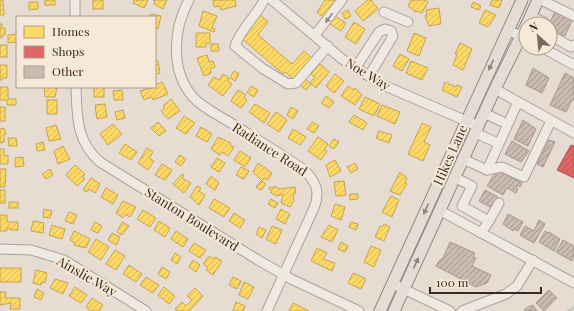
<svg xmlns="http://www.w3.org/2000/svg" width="574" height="311" font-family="'Playfair Display',serif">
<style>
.homes{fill:url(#homes-hatch);stroke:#c4a451}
.shops{fill:url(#shops-hatch);stroke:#af5451}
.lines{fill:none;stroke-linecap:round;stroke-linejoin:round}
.stream{stroke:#bbcabf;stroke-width:2}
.building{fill:url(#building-hatch);stroke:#a79890}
.minor-casing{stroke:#aca299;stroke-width:11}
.major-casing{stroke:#918780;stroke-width:13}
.minor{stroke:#eee9e2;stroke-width:9}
.major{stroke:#e5ddd4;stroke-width:11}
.oneway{fill:#958981}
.oneway2{fill:#90837a}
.labels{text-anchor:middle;stroke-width:4;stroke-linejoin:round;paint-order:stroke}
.street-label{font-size:13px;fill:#3c2920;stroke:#f6e9d7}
</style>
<defs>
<pattern id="homes-hatch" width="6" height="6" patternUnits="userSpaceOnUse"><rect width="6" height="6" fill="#ffd966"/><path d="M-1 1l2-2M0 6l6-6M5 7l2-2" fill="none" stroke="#dbba58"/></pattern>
<pattern id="shops-hatch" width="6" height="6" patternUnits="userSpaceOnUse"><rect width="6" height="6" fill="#e06666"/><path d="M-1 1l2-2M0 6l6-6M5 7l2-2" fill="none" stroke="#b75454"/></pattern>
<pattern id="building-hatch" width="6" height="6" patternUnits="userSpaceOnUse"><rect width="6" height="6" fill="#cabab2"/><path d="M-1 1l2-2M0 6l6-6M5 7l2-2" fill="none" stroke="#a59790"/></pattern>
</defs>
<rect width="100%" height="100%" fill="#e6dcd1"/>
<g class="homes">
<path d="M 0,0 L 3,0 L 4,15 L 0,15 Z"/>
<rect x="45" y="0" width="10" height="5"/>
<rect x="93" y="0" width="10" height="9"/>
<path d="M 134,0 L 148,0 L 144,8 L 133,3 Z"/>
<path d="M 153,0 L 167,0 L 163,9 L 154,4 L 155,1 Z"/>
<path d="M 213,0 L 235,0 L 236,6 L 221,10 L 220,6 L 214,7 Z"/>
<path d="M 325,0 L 339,0 L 326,19 L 317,12 Z"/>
<path d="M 368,0 L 371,0 L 378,9 L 363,21 L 355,11 Z"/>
<path d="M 411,0 L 424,0 L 428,2 L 422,13 L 417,11 L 416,12 L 408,6 Z"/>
<path d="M 492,0 L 502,0 L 499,8 L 490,5 Z"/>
<path d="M 29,2 L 38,2 L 38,9 L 29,10 Z"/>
<path d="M 473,2 L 481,6 L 479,10 L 471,7 Z"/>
<path d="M 439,8 L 441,24 L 429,26 L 425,16 L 427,15 L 426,10 Z"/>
<path d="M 348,10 L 351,16 L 345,19 L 342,13 Z"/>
<path d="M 485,10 L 496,15 L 488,27 L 479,23 Z"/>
<path d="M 203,11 L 217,16 L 212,28 L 215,29 L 214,32 L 199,26 Z"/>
<path d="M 151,14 L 161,16 L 158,29 L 155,28 L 155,17 L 150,17 Z"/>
<path d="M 259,14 L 268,22 L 258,35 L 292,64 L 304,51 L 313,59 L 295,81 L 285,72 L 283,74 L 240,37 Z"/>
<path d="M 335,16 L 346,23 L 341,31 L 330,24 Z"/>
<path d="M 354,22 L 365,29 L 356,44 L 345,37 Z"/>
<path d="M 0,24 L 2,24 L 2,28 L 5,28 L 5,35 L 2,36 L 2,38 L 0,38 Z"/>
<path d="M 196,33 L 210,33 L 210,43 L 206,43 L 206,47 L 196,47 Z"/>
<path d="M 414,33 L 426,38 L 419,56 L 407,51 Z"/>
<path d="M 17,34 L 17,42 L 8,43 L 8,35 Z"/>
<path d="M 460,43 L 472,49 L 463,70 L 453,65 L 457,55 L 455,54 Z"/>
<path d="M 211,44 L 218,44 L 219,51 L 211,51 Z"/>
<rect x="0" y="45" width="7" height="12"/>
<path d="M 400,54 L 409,59 L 402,71 L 393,66 Z"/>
<path d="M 207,55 L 209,62 L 213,61 L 215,67 L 210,69 L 211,73 L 204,76 L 197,58 Z"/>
<path d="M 155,61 L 158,61 L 160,73 L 155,74 Z"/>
<path d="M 411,61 L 428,68 L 422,80 L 406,73 Z"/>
<path d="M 320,64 L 329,72 L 316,88 L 310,83 L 315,77 L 311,74 Z"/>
<path d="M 0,65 L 7,65 L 7,78 L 2,78 L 2,80 L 0,80 Z"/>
<path d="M 234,71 L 239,74 L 235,81 L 230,78 Z"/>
<path d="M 223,74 L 229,78 L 228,81 L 232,84 L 223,96 L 208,85 L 214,77 L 219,80 Z"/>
<path d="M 335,74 L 344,81 L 334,93 L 326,86 Z"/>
<path d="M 304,78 L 311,84 L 306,90 L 299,84 Z"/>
<path d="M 162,82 L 168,94 L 153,100 L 152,97 L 144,100 L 140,91 L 155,87 L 155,85 Z"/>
<path d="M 445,82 L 456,87 L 457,85 L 462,87 L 457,97 L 442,90 Z"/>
<path d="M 251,86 L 258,90 L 254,97 L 247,93 Z"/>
<path d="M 348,86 L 354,90 L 355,88 L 362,95 L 355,105 L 341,96 Z"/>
<path d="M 0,87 L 8,87 L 8,99 L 16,99 L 16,105 L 7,105 L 7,100 L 0,100 Z"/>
<path d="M 44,87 L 57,87 L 55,97 L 45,97 Z"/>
<rect x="94" y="87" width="10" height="10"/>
<path d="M 122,90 L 123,100 L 114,100 L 113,91 Z"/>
<path d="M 238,90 L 246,95 L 244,98 L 247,100 L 241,108 L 231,101 Z"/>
<path d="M 326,96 L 334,102 L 329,108 L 321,103 Z"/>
<path d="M 365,97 L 380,104 L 374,116 L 359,109 Z"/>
<path d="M 171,99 L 180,111 L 168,119 L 161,111 L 165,108 L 163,106 Z"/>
<rect x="47" y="100" width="10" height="14"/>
<path d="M 105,104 L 107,117 L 97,119 L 95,105 Z"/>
<path d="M 255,104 L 270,113 L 264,123 L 249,112 Z"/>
<path d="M 382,105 L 400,112 L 395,124 L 377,116 Z"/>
<rect x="0" y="107" width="5" height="14"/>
<path d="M 291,107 L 298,111 L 293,119 L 287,115 Z"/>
<path d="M 123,110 L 125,118 L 117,120 L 115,112 Z"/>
<path d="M 276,112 L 287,120 L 279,132 L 267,124 Z"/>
<path d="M 354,115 L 367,123 L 363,130 L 349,122 Z"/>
<path d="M 184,116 L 195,123 L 186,134 L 176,128 Z"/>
<path d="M 158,122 L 166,131 L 159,136 L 151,128 Z"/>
<path d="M 312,122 L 319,126 L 314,133 L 307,129 Z"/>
<path d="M 422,123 L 431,127 L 424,142 L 430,145 L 423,161 L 408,154 Z"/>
<path d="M 113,124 L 122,134 L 108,145 L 100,134 Z"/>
<path d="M 56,125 L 61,139 L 49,141 L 46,128 Z"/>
<path d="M 201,127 L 212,134 L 207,142 L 196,136 Z"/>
<path d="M 4,128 L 6,134 L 4,134 L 4,142 L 0,143 L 0,129 Z"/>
<path d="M 293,129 L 306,137 L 300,145 L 288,138 Z"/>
<path d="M 379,131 L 392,135 L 389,143 L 376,138 Z"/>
<path d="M 218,137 L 231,143 L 230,145 L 234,147 L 228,156 L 222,152 L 220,155 L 211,149 Z"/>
<path d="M 318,137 L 328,144 L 324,150 L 327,151 L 321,160 L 308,151 Z"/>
<path d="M 8,138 L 16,138 L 17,146 L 9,146 Z"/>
<path d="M 334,139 L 339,142 L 334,149 L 329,146 Z"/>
<path d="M 43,142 L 45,150 L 37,151 L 36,144 Z"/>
<path d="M 125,144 L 137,152 L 131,160 L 119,153 Z"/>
<path d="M 63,146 L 70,159 L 58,164 L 54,151 Z"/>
<path d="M 147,148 L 153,152 L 149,158 L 154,161 L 148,170 L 138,163 Z"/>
<path d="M 0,149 L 4,149 L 4,156 L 8,155 L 8,164 L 0,164 Z"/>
<path d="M 240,151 L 251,158 L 245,167 L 234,160 Z"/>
<path d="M 180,155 L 186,159 L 181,166 L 175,162 Z"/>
<path d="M 23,157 L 24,166 L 15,167 L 15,158 Z"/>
<path d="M 217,158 L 225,163 L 219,172 L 211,167 Z"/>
<path d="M 335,160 L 341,171 L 330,177 L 326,165 Z"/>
<path d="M 258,163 L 272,173 L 268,180 L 264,178 L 262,181 L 253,172 Z"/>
<path d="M 355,163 L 358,169 L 351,173 L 347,167 Z"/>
<path d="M 162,164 L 172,170 L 165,180 L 155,175 Z"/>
<path d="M 75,165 L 85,174 L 82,177 L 85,179 L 77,186 L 66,175 Z"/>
<path d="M 241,167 L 249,171 L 244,179 L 236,175 Z"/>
<path d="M 0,169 L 6,169 L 5,187 L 0,187 Z"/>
<path d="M 50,169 L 53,175 L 46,179 L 42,174 Z"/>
<path d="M 400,172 L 407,178 L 405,183 L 407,184 L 400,195 L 390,191 Z"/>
<path d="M 182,174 L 184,175 L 182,178 L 191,183 L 184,193 L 173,184 Z"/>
<path d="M 211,176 L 219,183 L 215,190 L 206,184 Z"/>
<path d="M 91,178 L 100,184 L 95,193 L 89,189 L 87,192 L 83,190 Z"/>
<path d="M 261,181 L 266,184 L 261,190 L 256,187 Z"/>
<path d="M 344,181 L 346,195 L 336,196 L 334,182 Z"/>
<path d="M 197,186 L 201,188 L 199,191 L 205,195 L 199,205 L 190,197 Z"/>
<path d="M 274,186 L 280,189 L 295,187 L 296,193 L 293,195 L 294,201 L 290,207 L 281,203 L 283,194 L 277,196 L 271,193 L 272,191 L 269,189 L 270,187 L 274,188 Z"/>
<path d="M 106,188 L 118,195 L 113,204 L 101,197 Z"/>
<rect x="0" y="190" width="5" height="13"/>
<path d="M 350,194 L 358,194 L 358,199 L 350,200 Z"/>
<path d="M 391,196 L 399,200 L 392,217 L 382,212 Z"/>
<path d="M 214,199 L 230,208 L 224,217 L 209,208 Z"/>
<path d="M 271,199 L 278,203 L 275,208 L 268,204 Z"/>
<path d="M 123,201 L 136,207 L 130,217 L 125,214 L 123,218 L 116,213 Z"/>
<rect x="9" y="202" width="9" height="6"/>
<path d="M 335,204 L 345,207 L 341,220 L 331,216 Z"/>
<path d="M 44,209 L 52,211 L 50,218 L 43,217 Z"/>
<path d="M 281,209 L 290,214 L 285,224 L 276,219 Z"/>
<path d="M 143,210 L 156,218 L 150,227 L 137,219 Z"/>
<path d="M 69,212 L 77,215 L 73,224 L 65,221 Z"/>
<path d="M 234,213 L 245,220 L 240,228 L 229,221 Z"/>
<path d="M 0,215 L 7,215 L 7,222 L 18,222 L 18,230 L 10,230 L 10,228 L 7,228 L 7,231 L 0,231 Z"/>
<path d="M 33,221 L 44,223 L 43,233 L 31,231 Z"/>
<path d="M 159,221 L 170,228 L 165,237 L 154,230 Z"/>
<path d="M 95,222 L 102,226 L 98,233 L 91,230 Z"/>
<path d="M 122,222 L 129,226 L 122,235 L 117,232 Z"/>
<path d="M 351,222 L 358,224 L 356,230 L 349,227 Z"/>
<path d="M 384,224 L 390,227 L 384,241 L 375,237 L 380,226 L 382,227 Z"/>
<path d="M 52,225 L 65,229 L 62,239 L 49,235 Z"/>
<path d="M 329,225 L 338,230 L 332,242 L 321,237 Z"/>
<path d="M 272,226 L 282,230 L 276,244 L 266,239 Z"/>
<path d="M 259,227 L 266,230 L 262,238 L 256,234 Z"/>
<path d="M 74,231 L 90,239 L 86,248 L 74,245 L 75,243 L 70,240 Z"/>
<path d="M 176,231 L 188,239 L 183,247 L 171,239 Z"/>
<path d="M 112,233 L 120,237 L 116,245 L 108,240 Z"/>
<path d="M 96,239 L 109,247 L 101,260 L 88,252 Z"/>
<path d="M 341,242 L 348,246 L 345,252 L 338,249 Z"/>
<path d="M 194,243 L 206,250 L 200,258 L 189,251 Z"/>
<path d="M 371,246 L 381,250 L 374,267 L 364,262 Z"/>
<path d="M 317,248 L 327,253 L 323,259 L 335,263 L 332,271 L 311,261 Z"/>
<path d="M 115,250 L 125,256 L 116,270 L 106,264 Z"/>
<path d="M 175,253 L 181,257 L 177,264 L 171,260 Z"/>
<path d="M 209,256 L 214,259 L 215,257 L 222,261 L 213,275 L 206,270 L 208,267 L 203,264 Z"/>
<path d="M 193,260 L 200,265 L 196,272 L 189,267 Z"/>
<path d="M 129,265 L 142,274 L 136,282 L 123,274 Z"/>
<path d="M 162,267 L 170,272 L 166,279 L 158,274 Z"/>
<rect x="0" y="268" width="21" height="14"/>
<path d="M 36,270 L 47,273 L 45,283 L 42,282 L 41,285 L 33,283 Z"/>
<path d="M 353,273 L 366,279 L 361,289 L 348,283 Z"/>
<path d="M 146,277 L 159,285 L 153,293 L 140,285 Z"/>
<path d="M 233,277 L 241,281 L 237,289 L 229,285 Z"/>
<path d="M 55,279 L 68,283 L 63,294 L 50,288 Z"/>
<path d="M 244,282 L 254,287 L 248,299 L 239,295 Z"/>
<path d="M 75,287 L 87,295 L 81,303 L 69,296 Z"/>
<path d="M 164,287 L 175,296 L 169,304 L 158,295 Z"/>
<path d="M 195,288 L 203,296 L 189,311 L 177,311 L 175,309 L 182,302 L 186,306 L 192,300 L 187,296 Z"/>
<path d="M 37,289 L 44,293 L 41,300 L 34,297 Z"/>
<path d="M 0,292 L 6,292 L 5,298 L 20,298 L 20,309 L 10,309 L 11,303 L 0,305 Z"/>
<path d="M 92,298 L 103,305 L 99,311 L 91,311 L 86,307 Z"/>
<path d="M 236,302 L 245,306 L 243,311 L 233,311 Z"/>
<path d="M 293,303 L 309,311 L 291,311 L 289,310 Z"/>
</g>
<path class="shops" d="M 571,145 L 574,146 L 574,178 L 557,170 Z"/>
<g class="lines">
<path class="stream" d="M 568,311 L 574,307"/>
</g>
<g class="building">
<path d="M 556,10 L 573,18 L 565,36 L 550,30 L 549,24 Z"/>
<path d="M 533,68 L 549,78 L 542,93 L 526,85 Z"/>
<path d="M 565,73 L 574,78 L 574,100 L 572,100 L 566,112 L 550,105 Z"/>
<path d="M 523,120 L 536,129 L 528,146 L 514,139 Z"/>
<path d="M 549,140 L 555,142 L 543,167 L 537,164 Z"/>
<path d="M 512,141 L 529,151 L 521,162 L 505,154 Z"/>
<path d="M 497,170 L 522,183 L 520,187 L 517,185 L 516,188 L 518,189 L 516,193 L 507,188 L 503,195 L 487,186 Z"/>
<path d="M 485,190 L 498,197 L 492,208 L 479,201 Z"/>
<path d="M 508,214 L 523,222 L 518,231 L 514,229 L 513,231 L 503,224 Z"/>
<path d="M 539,220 L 545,224 L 534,243 L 520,235 L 525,226 L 534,231 Z"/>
<path d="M 545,231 L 548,233 L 549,232 L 560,239 L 554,251 L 539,242 Z"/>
<path d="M 563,240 L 574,246 L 574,256 L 572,261 L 556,252 Z"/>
<path d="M 450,242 L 475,253 L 473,257 L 476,258 L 472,266 L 491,275 L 487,283 L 476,287 L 436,266 L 439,261 L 443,258 Z"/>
<path d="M 549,290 L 557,298 L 544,311 L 536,303 Z"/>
<path d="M 533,305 L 537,311 L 524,310 L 528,307 Z"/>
</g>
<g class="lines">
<defs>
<g id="minor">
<path d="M 75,0 L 75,17"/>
<path d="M 189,0 C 173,29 170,71 193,97 C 203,108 218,115 231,123 C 255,138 279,153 303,169 C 315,180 321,191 314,208 L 267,311"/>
<path d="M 264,0 C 256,17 241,28 235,46 L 262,68 L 288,84 L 296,83 L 328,46"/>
<path d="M 272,0 L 342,59 L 383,85 L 478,126"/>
<path d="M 541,0 L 574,16"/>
<path d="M 384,12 L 408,22"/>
<path d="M 531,17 L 544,22 L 543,24"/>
<path d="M 508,30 L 526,39"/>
<path d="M 315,35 L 342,0"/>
<path d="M 550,35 L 571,47 L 574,45"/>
<path d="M 543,48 L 574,65"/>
<path d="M 356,67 L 379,32 L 385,29 L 391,31 L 393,36 L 369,76"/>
<path d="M 76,87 C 77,116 76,141 100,162 L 258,260 L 291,279 L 359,311"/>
<path d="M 495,89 L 574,133"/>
<path d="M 484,113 L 507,124"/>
<path d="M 475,133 L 498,143"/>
<path d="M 463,159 L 487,170 L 502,167 L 524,177 L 551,121"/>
<path d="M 487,170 L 518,102"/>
<path d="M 454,177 L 472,186 L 462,206 L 489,221 L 481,233"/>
<path d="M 439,210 L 574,283"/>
<path d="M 489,221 L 499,203"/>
<path d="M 0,249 L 31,250 L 64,260 L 146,311"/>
<path d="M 393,284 L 450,311"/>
<path d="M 462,311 L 506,294 L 517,286 L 533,260"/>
</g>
<g id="major">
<path d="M 527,24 L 538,0"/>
<path d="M 380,311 L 522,0"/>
<path d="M 394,311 L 495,89 L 526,26"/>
</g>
</defs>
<use href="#minor" class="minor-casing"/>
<use href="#major" class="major-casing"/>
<use href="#minor" class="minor"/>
<use href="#major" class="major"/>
</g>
<defs><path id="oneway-solid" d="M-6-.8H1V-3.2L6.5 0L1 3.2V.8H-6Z"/></defs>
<use class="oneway" href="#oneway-solid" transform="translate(329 18) rotate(127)"/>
<g class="oneway2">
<use href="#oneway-solid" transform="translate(491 65) rotate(115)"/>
<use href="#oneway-solid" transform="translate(426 209) rotate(114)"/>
<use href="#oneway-solid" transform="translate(416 263) rotate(-66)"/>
</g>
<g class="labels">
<g class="street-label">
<text transform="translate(368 74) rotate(31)" y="5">Noe Way</text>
<text transform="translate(270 149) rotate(33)" y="5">Radiance Road</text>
<text transform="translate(450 155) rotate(-66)" y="5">Hikes Lane</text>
<text transform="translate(192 219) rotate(32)" y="5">Stanton Boulevard</text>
<text transform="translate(87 276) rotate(30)" y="5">Ainslie Way</text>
</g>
</g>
<rect x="16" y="16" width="140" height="72" fill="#f6e9d7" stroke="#ac9c8e"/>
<rect x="24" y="26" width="20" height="12" fill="#ffd966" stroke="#ac9c8e"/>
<text x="52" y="36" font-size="12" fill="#3c2920">Homes</text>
<rect x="24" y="46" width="20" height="12" fill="#e06666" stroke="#ac9c8e"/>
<text x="52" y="56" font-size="12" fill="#3c2920">Shops</text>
<rect x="24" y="66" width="20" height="12" fill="#cabab2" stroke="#ac9c8e"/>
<text x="52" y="76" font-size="12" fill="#3c2920">Other</text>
<g transform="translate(538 36) rotate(333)"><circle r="19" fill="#f6e9d7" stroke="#ac9c8e"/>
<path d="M0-3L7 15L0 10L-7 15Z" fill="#78685e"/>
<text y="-6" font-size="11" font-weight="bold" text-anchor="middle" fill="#3c2920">N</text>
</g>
<path d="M430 287v6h111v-6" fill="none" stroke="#3c2920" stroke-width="2"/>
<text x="436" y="287" font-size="12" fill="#3c2920" stroke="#f6e9d7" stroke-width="3" paint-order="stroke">100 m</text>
</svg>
